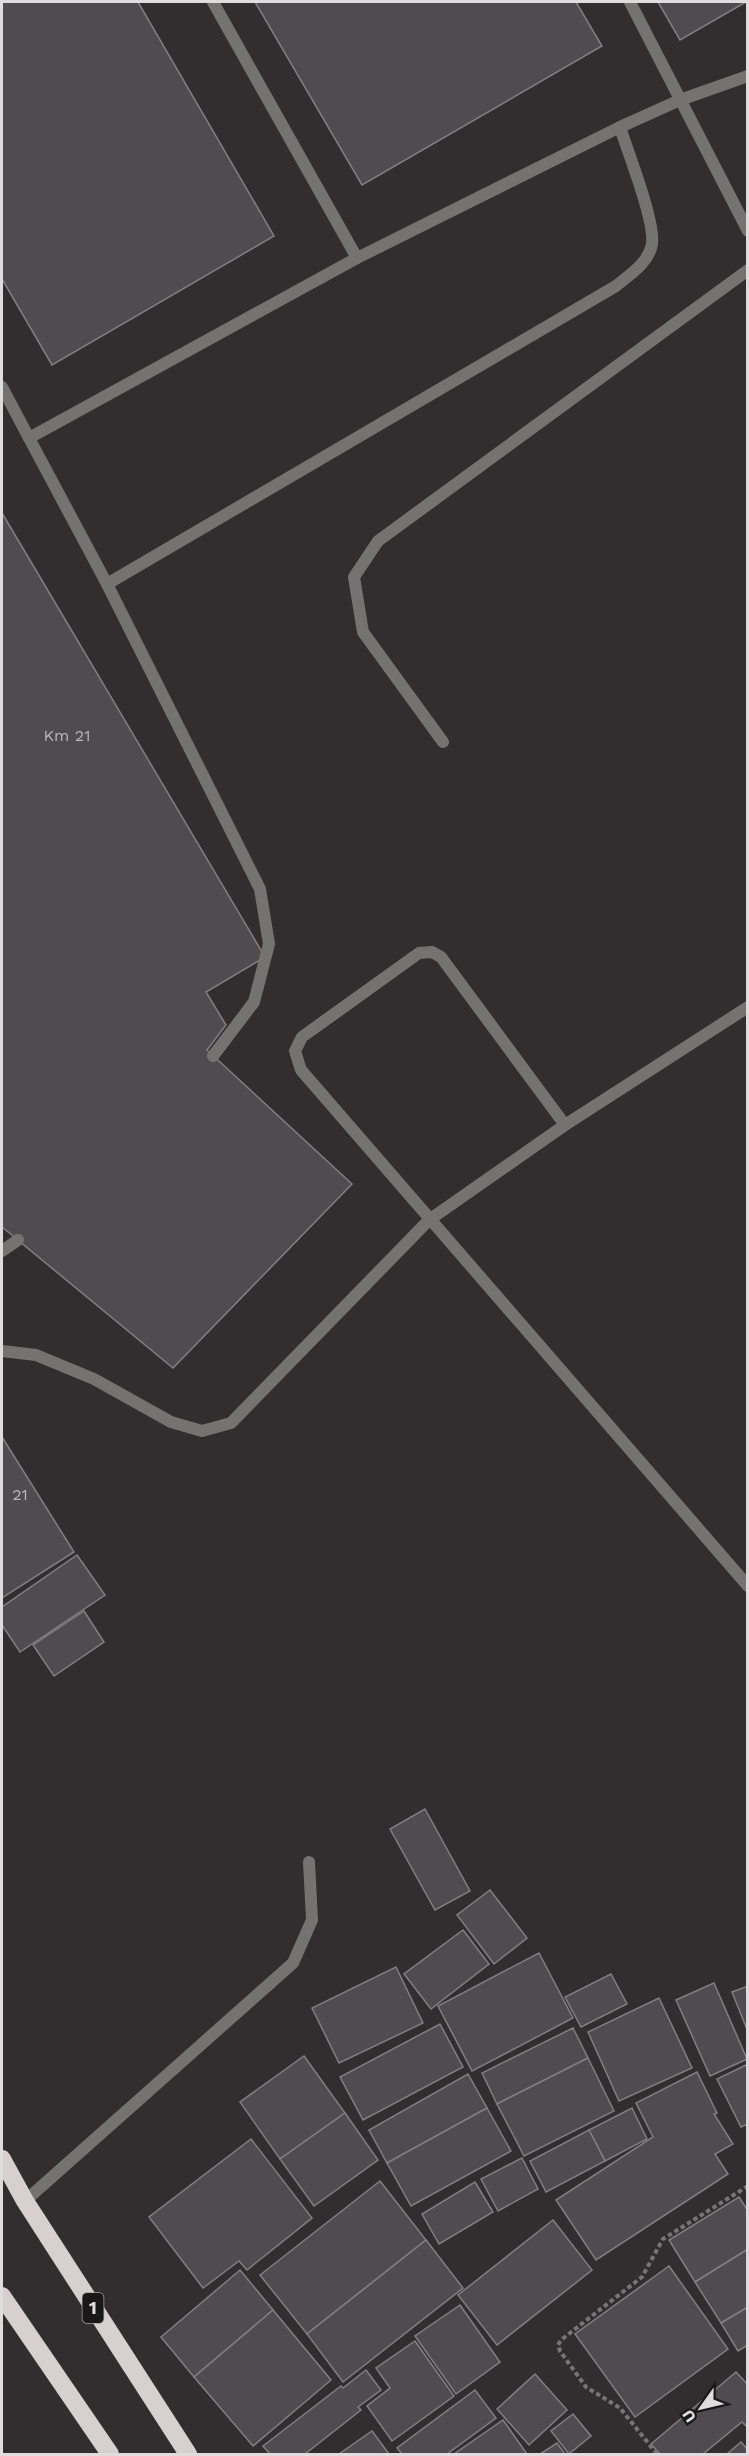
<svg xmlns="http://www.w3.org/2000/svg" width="749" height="2456" font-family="'Work Sans',sans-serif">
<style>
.building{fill:#4f4b4e;stroke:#827e81;stroke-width:1.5}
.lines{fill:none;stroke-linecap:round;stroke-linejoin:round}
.path{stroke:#777475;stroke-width:4;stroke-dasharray:4.5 3;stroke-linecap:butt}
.lane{stroke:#757372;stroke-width:12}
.highway{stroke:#d6d0d0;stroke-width:18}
.labels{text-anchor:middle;stroke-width:4.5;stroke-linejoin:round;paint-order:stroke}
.number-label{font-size:16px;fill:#bbb8b9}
.shield{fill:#191717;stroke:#a4a1a2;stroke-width:1.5}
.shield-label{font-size:18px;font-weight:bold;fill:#dfdcdd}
</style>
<rect width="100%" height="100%" fill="#322e2f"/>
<g class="building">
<path d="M 2,2 L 138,2 L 274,236 L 52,365 L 2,279 Z"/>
<path d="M 255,2 L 576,2 L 602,46 L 362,185 Z"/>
<path d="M 658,2 L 746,2 L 680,40 Z"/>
<path d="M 2,513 L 265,957 L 206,992 L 226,1025 L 207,1050 L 352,1184 L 173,1368 L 2,1227 Z"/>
<path d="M 2,1437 L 74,1552 L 2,1598 Z"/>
<path d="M 77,1555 L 105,1595 L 20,1652 L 2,1625 L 2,1607 Z"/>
<path d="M 84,1611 L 104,1642 L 54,1676 L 33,1645 Z"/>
<path d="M 425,1809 L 470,1891 L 435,1910 L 390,1829 Z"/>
<path d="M 490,1890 L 527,1938 L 494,1964 L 457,1915 Z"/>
<path d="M 463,1930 L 489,1964 L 431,2009 L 404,1974 Z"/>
<path d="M 539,1953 L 573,2018 L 472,2071 L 438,2006 Z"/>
<path d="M 396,1967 L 423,2023 L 339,2063 L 312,2008 Z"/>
<path d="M 611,1974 L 627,2004 L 581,2027 L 565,1997 Z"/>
<path d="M 714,1983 L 747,2059 L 710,2076 L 676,2000 Z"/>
<path d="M 748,1986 L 748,2032 L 732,1992 Z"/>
<path d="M 659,1998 L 692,2068 L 619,2101 L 588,2032 Z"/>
<path d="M 440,2024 L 463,2067 L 363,2120 L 340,2077 Z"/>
<path d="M 573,2028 L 588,2058 L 497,2104 L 482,2073 Z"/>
<path d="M 304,2056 L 345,2113 L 280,2159 L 240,2102 Z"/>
<path d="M 588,2058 L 614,2111 L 524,2156 L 497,2104 Z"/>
<path d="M 748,2064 L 748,2124 L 741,2127 L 717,2079 Z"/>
<path d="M 697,2072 L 717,2113 L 714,2114 L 733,2144 L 715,2154 L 728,2174 L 596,2260 L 556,2200 L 653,2137 L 636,2103 Z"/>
<path d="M 468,2074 L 487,2108 L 387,2163 L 369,2130 Z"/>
<path d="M 487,2108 L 511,2151 L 411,2206 L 387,2163 Z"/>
<path d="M 632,2108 L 647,2139 L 605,2161 L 589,2130 Z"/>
<path d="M 345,2113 L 378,2160 L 314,2206 L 280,2159 Z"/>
<path d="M 589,2130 L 605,2161 L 546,2192 L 530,2161 Z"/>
<path d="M 251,2139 L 312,2218 L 247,2270 L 239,2261 L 203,2288 L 149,2217 Z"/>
<path d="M 522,2158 L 538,2189 L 498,2211 L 481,2179 Z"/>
<path d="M 380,2181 L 426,2240 L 307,2334 L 260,2275 Z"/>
<path d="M 475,2182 L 493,2212 L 439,2244 L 422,2214 Z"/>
<path d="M 739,2197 L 748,2211 L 748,2249 L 695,2282 L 669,2240 Z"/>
<path d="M 553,2220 L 592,2270 L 497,2345 L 458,2295 Z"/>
<path d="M 426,2240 L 463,2288 L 343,2382 L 307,2334 Z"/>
<path d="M 748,2249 L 748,2307 L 721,2323 L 695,2282 Z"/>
<path d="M 669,2266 L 728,2349 L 635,2417 L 575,2334 Z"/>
<path d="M 240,2270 L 273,2310 L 194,2377 L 161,2337 Z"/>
<path d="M 460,2305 L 500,2362 L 456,2394 L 415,2336 Z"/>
<path d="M 748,2307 L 748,2345 L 738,2351 L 721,2323 Z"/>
<path d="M 273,2310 L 331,2380 L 253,2446 L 194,2377 Z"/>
<path d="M 415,2341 L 454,2396 L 392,2441 L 367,2406 L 390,2388 L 376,2368 Z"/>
<path d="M 366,2370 L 381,2390 L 358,2407 L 361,2410 L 305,2454 L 270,2454 L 263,2446 L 341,2386 L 343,2388 Z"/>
<path d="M 736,2372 L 748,2385 L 748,2428 L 742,2422 L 703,2454 L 660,2454 L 651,2444 Z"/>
<path d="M 535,2374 L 567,2410 L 529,2445 L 497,2409 Z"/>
<path d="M 475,2390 L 496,2418 L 447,2454 L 402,2454 L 397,2448 Z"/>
<path d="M 573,2414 L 591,2436 L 569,2454 L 551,2431 Z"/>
<path d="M 503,2420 L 527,2454 L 454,2454 Z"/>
<path d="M 372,2431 L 389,2454 L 339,2454 Z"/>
<path d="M 741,2442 L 748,2450 L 748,2454 L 727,2454 Z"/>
<path d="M 557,2443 L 565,2454 L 540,2454 Z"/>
</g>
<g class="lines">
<path class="path" d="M 657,2454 L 620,2408 L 586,2387 L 560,2351 L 558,2345 L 561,2340 L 642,2277 L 663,2239 L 748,2186"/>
<g class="lane">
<path d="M 213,2 L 357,258"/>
<path d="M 630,2 L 748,231"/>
<path d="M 2,387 L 29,438 L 357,258 L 620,127 L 680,100 L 748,76"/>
<path d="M 29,438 L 107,584 L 260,889 L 269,944 L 254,1002 L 213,1056"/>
<path d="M 107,584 L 616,286 C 629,275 649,263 652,244 C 655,220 628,153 620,127"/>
<path d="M 443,742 L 363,632 L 354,577 L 378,541 L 748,270"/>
<path d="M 565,1125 L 441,957 L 432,952 L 419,953 L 302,1037 L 295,1051 L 301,1070 L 748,1586"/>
<path d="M 2,1251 L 18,1240"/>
<path d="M 2,1351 L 36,1355 L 94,1379 L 171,1422 L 202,1431 L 231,1423 L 429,1220 L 565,1125 L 748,1007"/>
<path d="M 25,2201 L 293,1963 L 312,1920 L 309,1862"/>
</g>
<g class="highway">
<path d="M 2,2159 L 25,2201 L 188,2454"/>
<path d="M 2,2296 L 110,2454"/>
</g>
</g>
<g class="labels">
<g class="number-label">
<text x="67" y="741">Km 21</text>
<text x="20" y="1500">21</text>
</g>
<rect class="shield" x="82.5" y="2293" width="21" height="30" rx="4.5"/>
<g class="shield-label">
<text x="93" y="2314">1</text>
</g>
</g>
<rect width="749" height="2456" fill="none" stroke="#dfdcdd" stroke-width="6"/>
<g transform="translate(701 2408) rotate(236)" stroke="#191717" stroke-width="4.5" paint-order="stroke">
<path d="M0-4.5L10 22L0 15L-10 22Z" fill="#dfdcdd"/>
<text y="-9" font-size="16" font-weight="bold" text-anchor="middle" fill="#dfdcdd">U</text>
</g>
</svg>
